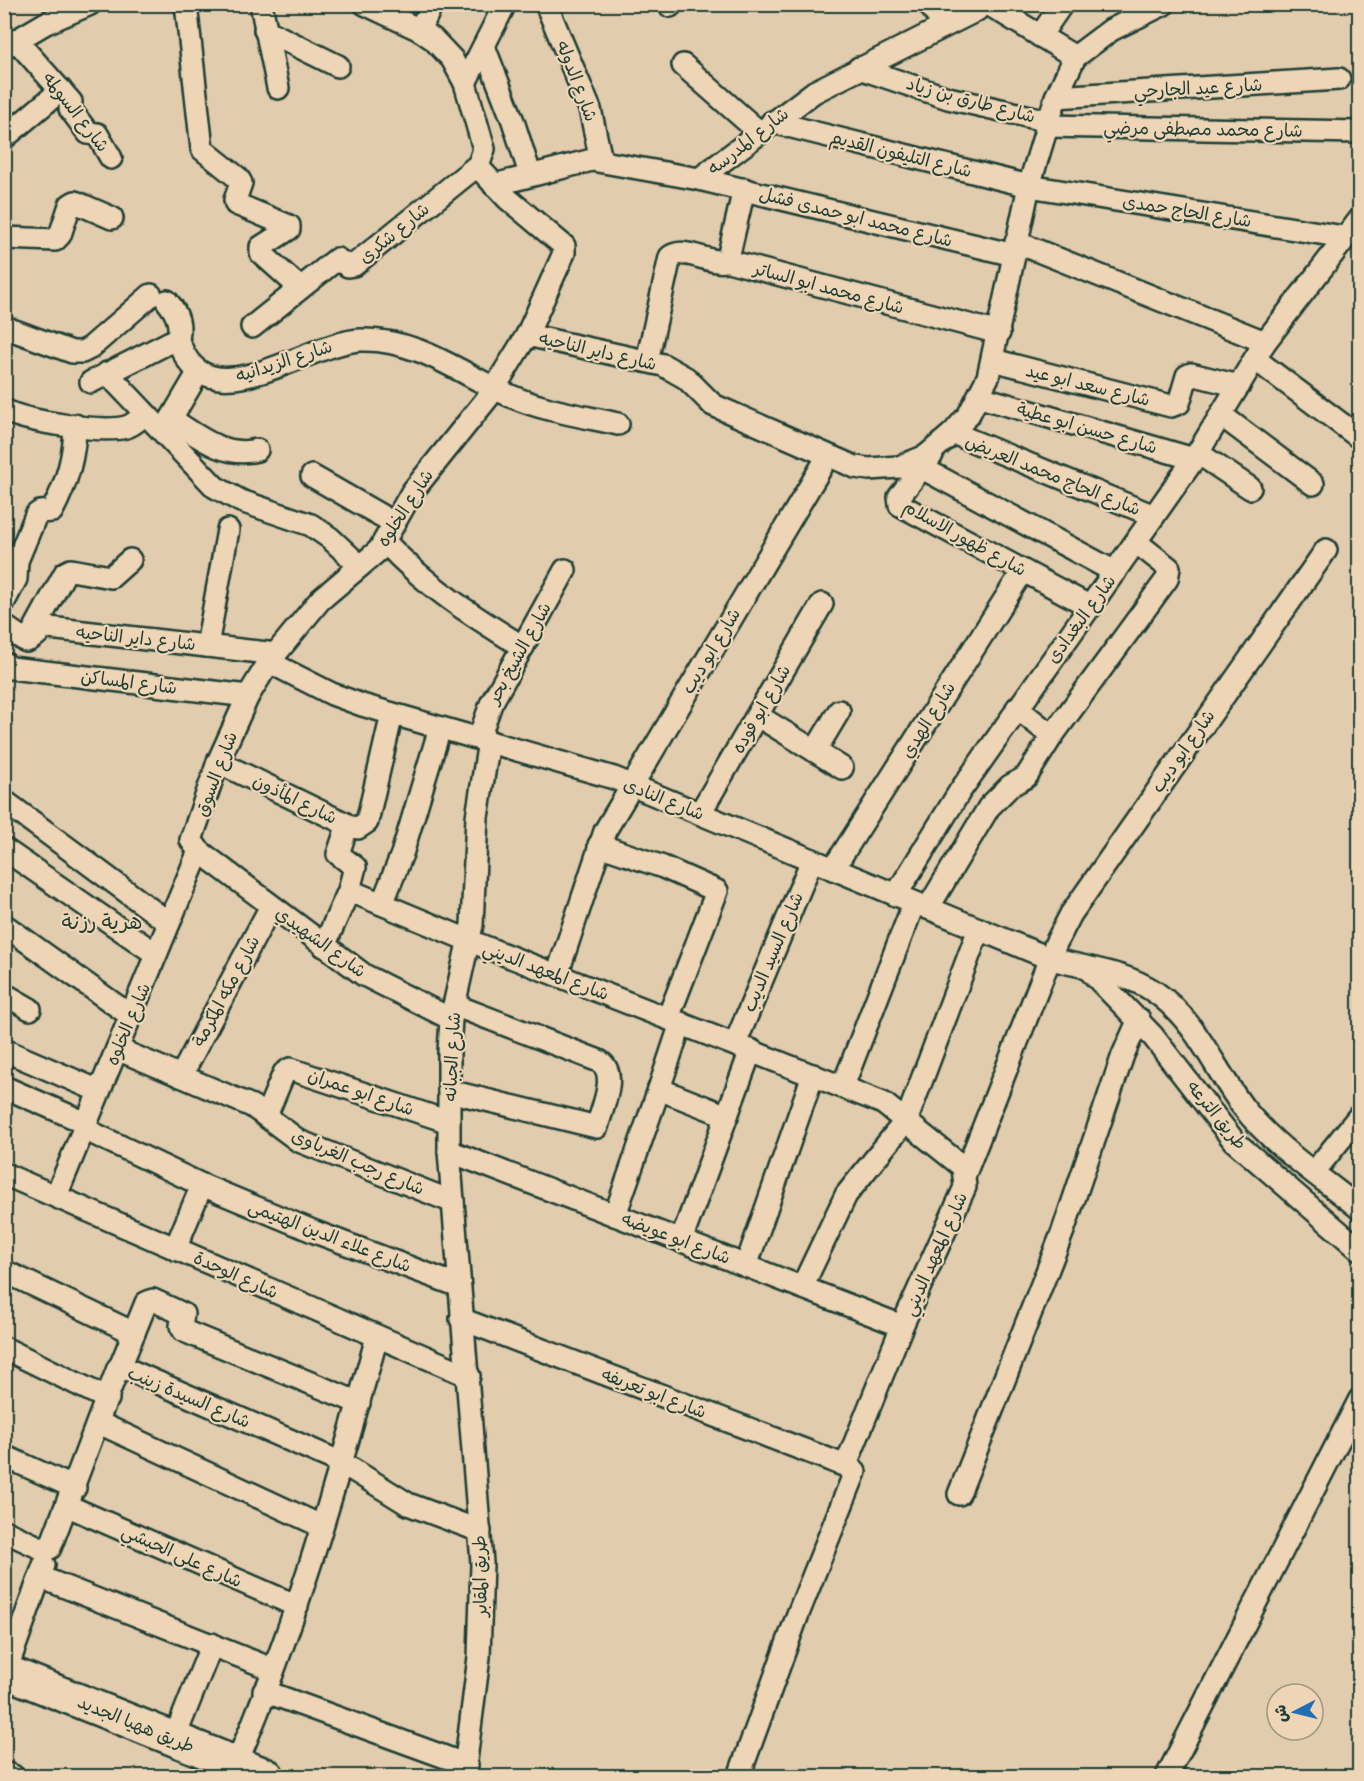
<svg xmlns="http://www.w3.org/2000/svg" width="1364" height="1781" font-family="Delius,'Playpen Sans Arabic',sans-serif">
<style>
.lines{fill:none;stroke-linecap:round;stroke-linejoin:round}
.street-casing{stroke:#1f3d34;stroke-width:26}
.primary-casing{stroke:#1f3d34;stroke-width:38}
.street{stroke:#edd5b5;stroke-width:21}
.primary{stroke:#edd5b5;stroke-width:33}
.labels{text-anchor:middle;stroke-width:4.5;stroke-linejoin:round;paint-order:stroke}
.street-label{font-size:18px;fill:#1f3d34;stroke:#edd5b5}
.quarter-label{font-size:21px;fill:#1f3d34;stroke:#edd5b5}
</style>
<rect width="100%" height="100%" fill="#e1ccad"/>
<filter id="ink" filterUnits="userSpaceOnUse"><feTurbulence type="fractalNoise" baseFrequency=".0167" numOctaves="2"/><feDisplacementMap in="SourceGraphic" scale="12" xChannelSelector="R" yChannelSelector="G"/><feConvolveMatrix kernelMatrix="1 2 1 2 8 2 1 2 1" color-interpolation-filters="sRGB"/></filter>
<g filter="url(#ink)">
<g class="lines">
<defs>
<g id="street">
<path d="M 186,4 L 202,149 L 238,178 L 241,183 L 235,200 L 236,204 L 289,226 L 289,229 L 261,247 L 261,253 L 300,288"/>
<path d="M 261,4 L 278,88"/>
<path d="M 365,4 L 420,30 L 433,39 L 452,59 L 465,83 L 484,149 L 478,167 L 508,199 L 564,246 L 564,253 L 527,335 L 663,365 L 686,378 L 713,405 L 855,467 L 869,469 L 899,467 L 926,456 L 953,433 L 969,414 L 988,377 L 1029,186 L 1056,97 L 1075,57 L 1111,30 L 1164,4"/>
<path d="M 546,4 L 590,109 L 601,160"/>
<path d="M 929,4 L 944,26"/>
<path d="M 988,4 L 1075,57"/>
<path d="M 670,6 L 672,4"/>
<path d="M 265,30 L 338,66"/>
<path d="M 420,30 L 432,4"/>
<path d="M 1040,36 L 1062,4"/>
<path d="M 16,40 L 71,102 L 70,109 L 88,133 L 97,134 L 111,158"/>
<path d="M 5,47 L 46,23 L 90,4"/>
<path d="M 485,49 L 513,121 L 530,174"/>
<path d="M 683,65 L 759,132"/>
<path d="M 859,68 L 948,98 L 1048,121"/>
<path d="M 465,83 L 505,4"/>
<path d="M 1056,97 L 1339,79"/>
<path d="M 772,122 L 1029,186 L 1344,237"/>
<path d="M 1047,126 L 1360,132"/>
<path d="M 4,138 L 61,90"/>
<path d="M 699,179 L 1014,255"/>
<path d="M 494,185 L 592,160 L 699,179 L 814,92 L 977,10 L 982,4"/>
<path d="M 744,189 L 729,254 L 732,262 L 999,333"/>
<path d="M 4,238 L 55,240 L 60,235 L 70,205 L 75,202 L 112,218"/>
<path d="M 1016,242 L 1265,342"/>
<path d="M 167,301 C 178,314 182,326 177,343"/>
<path d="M 4,327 L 72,352 L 82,352 L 90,348 L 151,295"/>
<path d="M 252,327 L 337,259 L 348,266 L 354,265 L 478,165"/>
<path d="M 1255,359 L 1360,438"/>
<path d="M 993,360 L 1171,406 L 1179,403 L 1187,376 L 1191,374 L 1239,386"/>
<path d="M 647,361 L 670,257 C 686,245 711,267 730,260"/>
<path d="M 107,373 L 215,487 L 241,501 L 311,525 L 330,538 L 360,566"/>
<path d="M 91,382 L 170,342 L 180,345 C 209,422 307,342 361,340 C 418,338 464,376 513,397 C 546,411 583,416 618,424"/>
<path d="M 980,397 L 1194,459"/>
<path d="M 4,410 C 26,422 103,433 126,427 C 134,425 139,419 145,414"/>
<path d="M 1221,415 L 1313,484"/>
<path d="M 171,419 C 198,436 223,458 257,450"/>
<path d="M 165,429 L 198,373"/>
<path d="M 953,433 L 1154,516"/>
<path d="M 1198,453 L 1250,488"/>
<path d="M 932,455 L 899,497 L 900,505 L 1091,607"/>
<path d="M 922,468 L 1115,572"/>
<path d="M 312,476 L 394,523"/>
<path d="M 385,542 C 428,588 470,614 523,647"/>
<path d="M 4,602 L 16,579 L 17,561 L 36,515 L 40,512 L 52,511 C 66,485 75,455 75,425"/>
<path d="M 4,626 L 26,641 C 35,640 38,629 49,628 L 276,654"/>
<path d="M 29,639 L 65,573 L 71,570 L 111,577 L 130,560"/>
<path d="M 207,646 L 228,530"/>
<path d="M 269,662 L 332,694 L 362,705 L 614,778 L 1051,959 C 1085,968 1126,972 1155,992 C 1196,1020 1214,1068 1243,1107 C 1274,1147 1321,1177 1360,1209"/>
<path d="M 4,663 L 11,668 L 248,696"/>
<path d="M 758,716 L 815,751 L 839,711"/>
<path d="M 1052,736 L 1167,579 L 1169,568 L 1136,542"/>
<path d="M 479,738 L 491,704 L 565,570"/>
<path d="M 815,751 L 842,768"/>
<path d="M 218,762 L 344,823 L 346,830 L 338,854 L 355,867 L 350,886 L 353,892 L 470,941 L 883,1103 L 963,1167 L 965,1187 L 902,1326 L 846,1465 L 855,1472 L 798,1614 L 739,1776"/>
<path d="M 4,801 L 169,923"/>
<path d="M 700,813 L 822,604"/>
<path d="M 346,826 L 358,828 L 367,822 L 392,714"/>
<path d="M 599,845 L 663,867 L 717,891 L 668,1018"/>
<path d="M 4,849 L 156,954"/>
<path d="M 833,869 L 1023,571"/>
<path d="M 896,895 L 960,791 L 1194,459 L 1265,342 L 1360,219"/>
<path d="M 382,904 L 402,854 L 440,728"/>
<path d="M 928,908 L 989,807 L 1010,786 L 1026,777 L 1052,736 L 1017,708"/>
<path d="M 4,925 L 131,1016"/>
<path d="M 324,946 L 350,888"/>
<path d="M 1088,969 L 1152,1035 L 1234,1141 L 1360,1250"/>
<path d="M 557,975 L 605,831 L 828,456"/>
<path d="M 4,994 L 30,1009"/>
<path d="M 451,1019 L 364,975 L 199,851 L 191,840 L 218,762 L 248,696 L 269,662 L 320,600 L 379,550 L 412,492 L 490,395 L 527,335"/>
<path d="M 681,1023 L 659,1089 L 727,1116"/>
<path d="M 735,1044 L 812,860"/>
<path d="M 117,1049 L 252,1106 L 299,1141 L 453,1202"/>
<path d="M 4,1050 L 99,1091"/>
<path d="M 181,1076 L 271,906"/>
<path d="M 843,1086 L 914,903"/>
<path d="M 4,1087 L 86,1123"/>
<path d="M 449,1091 L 597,1127 C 602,1108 619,1073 599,1061 L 454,1005"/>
<path d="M 266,1116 L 284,1073 L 290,1069 L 449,1122"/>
<path d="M 84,1129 L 202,1185 L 315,1232 L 459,1286"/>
<path d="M 449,1151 L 902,1326"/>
<path d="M 1314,1172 L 1360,1115"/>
<path d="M 4,1174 L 469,1376"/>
<path d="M 965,1174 L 1056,943 L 1071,914 L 1326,550"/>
<path d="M 56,1196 L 199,851"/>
<path d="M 615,1215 L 659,1089"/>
<path d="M 681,1241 L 751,1050"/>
<path d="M 175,1249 L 202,1185"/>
<path d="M 746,1266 L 813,1075"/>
<path d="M 4,1271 L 134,1333"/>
<path d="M 802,1287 L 846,1195 L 907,1119 L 979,929"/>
<path d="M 461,1319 L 846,1466"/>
<path d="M 4,1348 L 108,1399"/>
<path d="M 120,1367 L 146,1303 L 153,1300 L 183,1314 L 181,1326 L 184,1331 L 359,1403"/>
<path d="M 99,1423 L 321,1526"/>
<path d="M 4,1456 L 75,1488"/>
<path d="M 959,1494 L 1063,1231 L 1123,1055 L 1139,1019"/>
<path d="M 68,1506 L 297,1606"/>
<path d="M 4,1531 L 45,1550 L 50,1548 L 118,1368 L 122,1367 L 342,1463 L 408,1504 L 480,1531"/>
<path d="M 40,1577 L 272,1669"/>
<path d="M 6,1671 L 44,1565"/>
<path d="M 264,1691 L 467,1765"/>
<path d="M 174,1739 L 212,1644"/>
<path d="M 4,1773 L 13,1776"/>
<path d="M 232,1773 C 294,1633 336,1484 377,1337"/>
<path d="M 464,1776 L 479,1657 L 482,1563 L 449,1151 L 449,1052 L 451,1019 L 472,925 L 477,817 L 489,741"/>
<path d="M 1167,1776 L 1360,1399"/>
</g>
<path id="primary" d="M 4,1671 L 267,1776"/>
</defs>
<use href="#street" class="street-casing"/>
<use href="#primary" class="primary-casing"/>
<use href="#street" class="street"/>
<use href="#primary" class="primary"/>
</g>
</g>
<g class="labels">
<g class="street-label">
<text transform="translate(577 81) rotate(69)" y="6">شارع الدوله</text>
<text transform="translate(1198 88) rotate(-3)" y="6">شارع عيد الجارحي</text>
<text transform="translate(971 100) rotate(15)" y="6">شارع طارق بن زياد</text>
<text transform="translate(76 112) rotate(52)" y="6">شارع السولمه</text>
<text transform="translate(1203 129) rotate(1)" y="6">شارع محمد مصطفى مرضي</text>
<text transform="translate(748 141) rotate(-38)" y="6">شارع المدرسه</text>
<text transform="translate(901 154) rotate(14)" y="6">شارع التليفون القديم</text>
<text transform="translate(1187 211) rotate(9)" y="6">شارع الحاج حمدى</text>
<text transform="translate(856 217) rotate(14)" y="6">شارع محمد ابو حمدى فشل</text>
<text transform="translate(394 233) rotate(-39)" y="6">شارع شكرى</text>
<text transform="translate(829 288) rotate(15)" y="6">شارع محمد ابو الساتر</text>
<text transform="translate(598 351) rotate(13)" y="6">شارع داير الناحيه</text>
<text transform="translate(284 361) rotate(-18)" y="6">شارع الزيدانيه</text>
<text transform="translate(1088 385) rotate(14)" y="6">شارع سعد ابو عيد</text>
<text transform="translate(1087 428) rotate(16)" y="6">شارع حسن ابو عطية</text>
<text transform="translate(1053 475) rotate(22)" y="6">شارع الحاج محمد العريض</text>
<text transform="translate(405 508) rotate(-57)" y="6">شارع الخلوه</text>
<text transform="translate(965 538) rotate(29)" y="6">شارع ظهور الاسلام</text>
<text transform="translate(1081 619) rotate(-54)" y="6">شارع البغدادى</text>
<text transform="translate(136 638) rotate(6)" y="6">شارع داير الناحيه</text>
<text transform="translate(711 651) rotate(-59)" y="6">شارع ابو ديب</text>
<text transform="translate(519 653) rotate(-61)" y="6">شارع الشيخ بحر</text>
<text transform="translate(129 682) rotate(7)" y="6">شارع المساكن</text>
<text transform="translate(761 709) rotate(-60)" y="6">شارع ابو فوده</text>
<text transform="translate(928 720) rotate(-58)" y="6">شارع الهدي</text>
<text transform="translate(1183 751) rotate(-55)" y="6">شارع ابو ديب</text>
<text transform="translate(216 774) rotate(-69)" y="6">شارع السوق</text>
<text transform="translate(295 799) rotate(26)" y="6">شارع المأذون</text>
<text transform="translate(664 799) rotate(22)" y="6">شارع النادى</text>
<text transform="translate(321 942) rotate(36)" y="6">شارع الشهيدي</text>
<text transform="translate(773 952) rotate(-67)" y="6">شارع السيد الديب</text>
<text transform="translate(546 971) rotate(21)" y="6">شارع المعهد الديني</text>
<text transform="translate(226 991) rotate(-62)" y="6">شارع مكه المكرمة</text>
<text transform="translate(128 1024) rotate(-67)" y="6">شارع الخلوه</text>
<text transform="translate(452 1057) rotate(-87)" y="6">شارع الجبانه</text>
<text transform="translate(361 1092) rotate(19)" y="6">شارع ابو عمران</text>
<text transform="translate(1217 1115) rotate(51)" y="6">طريق الترعه</text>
<text transform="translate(358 1162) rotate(23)" y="6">شارع رجب الغرباوى</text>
<text transform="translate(330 1236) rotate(21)" y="6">شارع علاء الدين الهتيمى</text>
<text transform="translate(676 1238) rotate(21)" y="6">شارع ابو عويضه</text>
<text transform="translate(935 1254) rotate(-66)" y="6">شارع المعهد الديني</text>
<text transform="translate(236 1275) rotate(24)" y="6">شارع الوحدة</text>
<text transform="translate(654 1393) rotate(21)" y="6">شارع ابو تعريفه</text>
<text transform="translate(189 1397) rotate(23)" y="6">شارع السيدة زينب</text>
<text transform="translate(182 1556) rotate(24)" y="6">شارع على الحبشي</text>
<text transform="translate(480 1576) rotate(-91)" y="6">طريق المقابر</text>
<text transform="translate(136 1724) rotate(22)" y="6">طريق ههيا الجديد</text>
</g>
<g class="quarter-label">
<text x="102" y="929">هرية رزنة</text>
</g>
</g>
<rect width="1364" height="1781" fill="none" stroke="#edd5b5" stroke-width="24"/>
<rect x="12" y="12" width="1340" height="1757" fill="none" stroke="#1f3d34" stroke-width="2" filter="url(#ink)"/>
<g transform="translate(1295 1712) rotate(263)"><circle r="28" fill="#edd5b5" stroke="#9b9881" stroke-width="1.5"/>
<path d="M0-4.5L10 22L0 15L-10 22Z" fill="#1f6fb2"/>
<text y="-9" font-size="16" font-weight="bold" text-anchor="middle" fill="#1f3d34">ش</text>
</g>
</svg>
